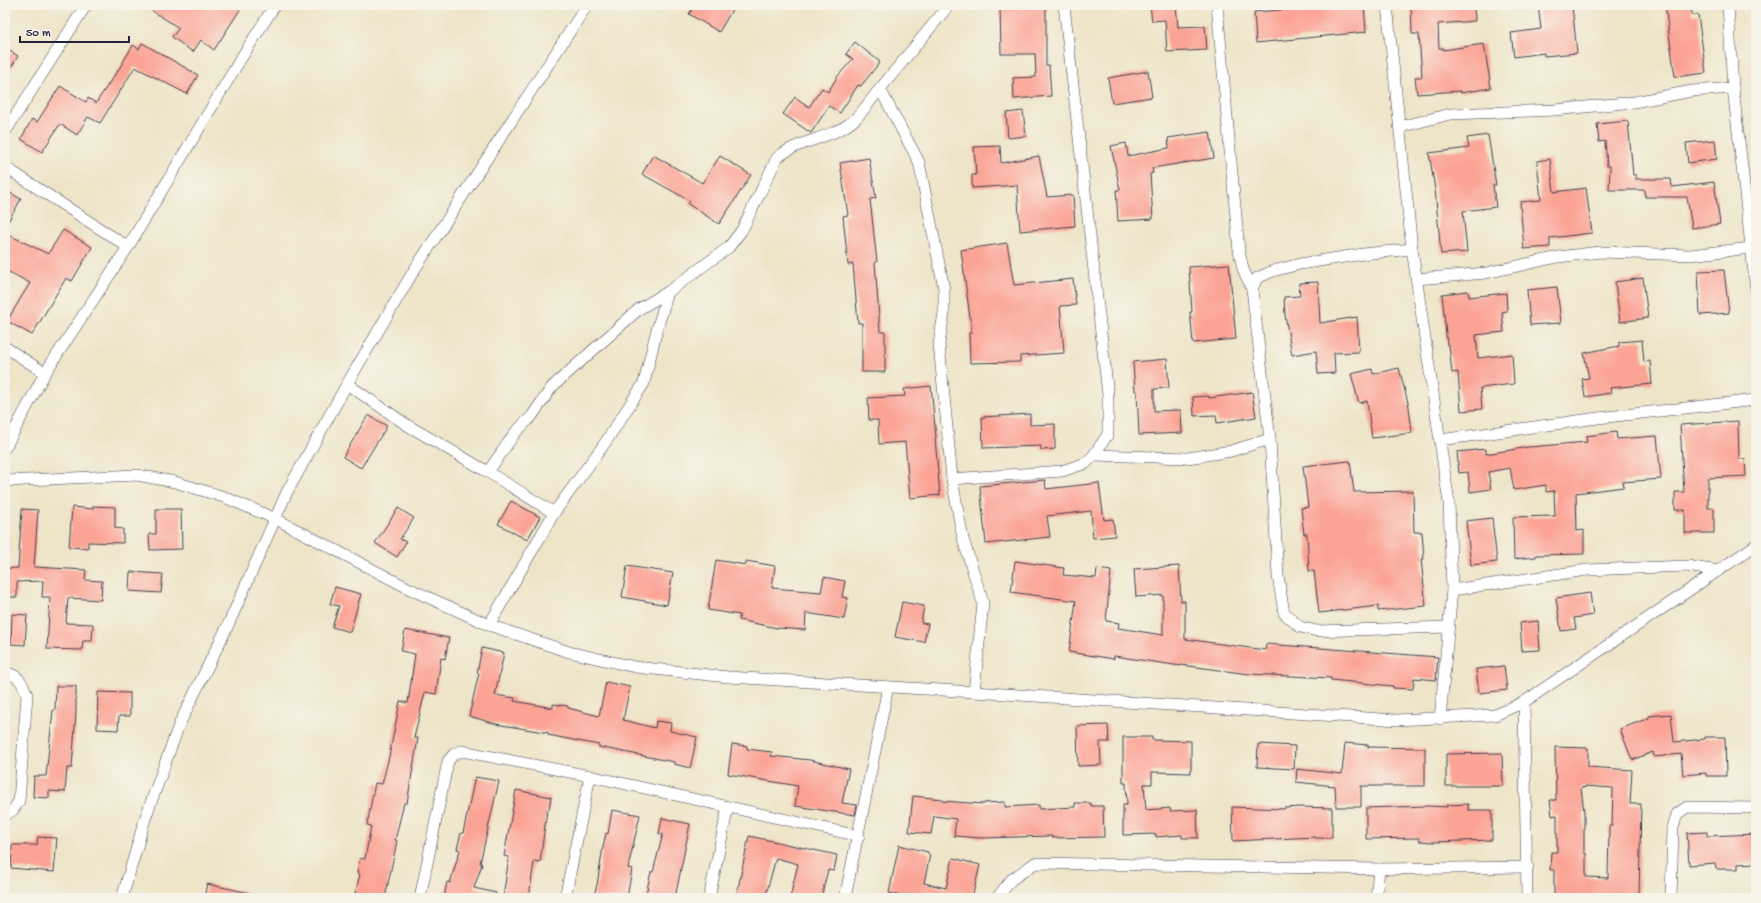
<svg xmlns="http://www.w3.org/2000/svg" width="1761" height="903" font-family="'Gochi Hand',sans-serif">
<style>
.building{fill:#fba394;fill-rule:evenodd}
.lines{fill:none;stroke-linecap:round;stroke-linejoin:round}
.minor-casing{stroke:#413f50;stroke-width:12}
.minor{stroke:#fff;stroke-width:11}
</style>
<rect width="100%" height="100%" fill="#f7f3e8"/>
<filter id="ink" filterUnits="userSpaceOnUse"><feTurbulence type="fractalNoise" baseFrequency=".025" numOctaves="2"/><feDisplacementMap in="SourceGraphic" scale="8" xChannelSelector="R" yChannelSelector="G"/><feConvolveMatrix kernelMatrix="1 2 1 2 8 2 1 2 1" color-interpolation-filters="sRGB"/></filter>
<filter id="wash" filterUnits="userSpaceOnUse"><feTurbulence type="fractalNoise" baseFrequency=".012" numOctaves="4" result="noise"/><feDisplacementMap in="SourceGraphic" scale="16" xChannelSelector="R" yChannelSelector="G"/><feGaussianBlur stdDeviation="0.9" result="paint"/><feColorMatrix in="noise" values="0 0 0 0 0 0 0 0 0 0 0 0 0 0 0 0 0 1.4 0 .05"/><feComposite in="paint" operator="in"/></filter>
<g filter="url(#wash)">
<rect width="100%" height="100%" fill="#eee5c9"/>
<g id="blocks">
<g class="building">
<path d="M 143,5 L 243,5 L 214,50 L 201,40 L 193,52 L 172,37 L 179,28 Z"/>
<path d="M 695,5 L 735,5 L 719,32 L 689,14 Z"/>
<path d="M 1000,5 L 1046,5 L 1046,65 L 1049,65 L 1051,96 L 1014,99 L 1013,78 L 1036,77 L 1035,54 L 1001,54 Z"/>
<path d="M 1150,5 L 1176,5 L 1178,27 L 1205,26 L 1207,50 L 1167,52 L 1165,20 L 1152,21 Z"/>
<path d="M 1345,5 L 1364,5 L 1366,32 L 1256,43 L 1254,12 Z"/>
<path d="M 1411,5 L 1474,5 L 1475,21 L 1438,24 L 1439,48 L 1443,48 L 1443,50 L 1484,44 L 1491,88 L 1460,93 L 1460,91 L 1417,94 L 1415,77 L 1422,77 L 1419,34 L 1412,34 Z"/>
<path d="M 1538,5 L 1572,5 L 1577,53 L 1544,56 L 1544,53 L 1514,57 L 1511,33 L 1541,29 Z"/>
<path d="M 1665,5 L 1691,5 L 1692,15 L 1698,15 L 1706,73 L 1675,77 Z"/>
<path d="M 855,42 L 880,62 L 861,86 L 858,85 L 840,113 L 829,106 L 811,133 L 783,114 L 795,97 L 809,107 L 822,88 L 828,92 L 837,77 L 853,59 L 846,54 Z"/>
<path d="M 142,43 L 198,75 L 187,94 L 135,67 L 100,123 L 88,117 L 77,135 L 60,124 L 42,152 L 21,139 L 32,119 L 37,122 L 60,86 L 86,102 L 88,98 L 96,103 L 115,74 L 116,74 L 133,45 L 139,49 Z"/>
<path d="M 5,48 L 18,56 L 5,78 Z"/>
<path d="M 1148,71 L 1152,97 L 1112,103 L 1108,78 Z"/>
<path d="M 1023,111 L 1026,136 L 1008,138 L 1006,113 Z"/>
<path d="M 1628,121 L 1633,175 L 1636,175 L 1636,179 L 1671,179 L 1672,187 L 1714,182 L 1720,224 L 1692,228 L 1687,197 L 1645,197 L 1645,190 L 1609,190 L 1610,166 L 1607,166 L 1605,141 L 1599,142 L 1597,124 Z"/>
<path d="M 1210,132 L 1214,158 L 1152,168 L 1153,173 L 1150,174 L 1153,219 L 1118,221 L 1116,190 L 1120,190 L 1111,146 L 1126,143 L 1128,156 L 1169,148 L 1168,138 Z"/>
<path d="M 1488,135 L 1496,185 L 1493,185 L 1496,207 L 1463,211 L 1467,252 L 1441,254 L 1435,189 L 1429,153 L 1469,148 L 1467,138 Z"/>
<path d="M 1715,140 L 1717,159 L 1688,163 L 1686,143 Z"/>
<path d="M 1000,146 L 1001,163 L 1039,156 L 1047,197 L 1073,195 L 1075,226 L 1020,231 L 1017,185 L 972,188 L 972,175 L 976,175 L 974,147 Z"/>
<path d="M 653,155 L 702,183 L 720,156 L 751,175 L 719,224 L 688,204 L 690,201 L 642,174 Z"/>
<path d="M 869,158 L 876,198 L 870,199 L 877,262 L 875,262 L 880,332 L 885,332 L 885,372 L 862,372 L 862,323 L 858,323 L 853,264 L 848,265 L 843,216 L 848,215 L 840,163 Z"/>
<path d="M 1550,159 L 1554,192 L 1586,188 L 1592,233 L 1550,238 L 1550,247 L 1524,249 L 1520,202 L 1541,200 L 1537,161 Z"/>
<path d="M 5,190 L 21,199 L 5,227 Z"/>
<path d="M 63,230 L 92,247 L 72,281 L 66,278 L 32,335 L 7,321 L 30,283 L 5,270 L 5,233 L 48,254 Z"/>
<path d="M 1007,243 L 1014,285 L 1073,279 L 1076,305 L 1060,306 L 1064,353 L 1020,356 L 1020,362 L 970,363 L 969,333 L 972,333 L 961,250 Z"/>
<path d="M 1229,264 L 1236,339 L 1193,343 L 1190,312 L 1192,312 L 1189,267 Z"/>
<path d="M 1724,270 L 1729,313 L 1700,315 L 1698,271 Z"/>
<path d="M 1643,278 L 1648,318 L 1620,322 L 1615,282 Z"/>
<path d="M 1318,282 L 1320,323 L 1357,317 L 1359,352 L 1334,353 L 1335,373 L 1318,374 L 1316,351 L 1292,355 L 1285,315 L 1284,297 L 1300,296 L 1299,283 Z"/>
<path d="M 1557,287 L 1561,323 L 1530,325 L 1527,290 Z"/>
<path d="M 1468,291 L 1469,297 L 1506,293 L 1507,311 L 1502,312 L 1504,332 L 1476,335 L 1478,358 L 1512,354 L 1514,384 L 1480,388 L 1482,409 L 1461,411 L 1458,372 L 1452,373 L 1449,345 L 1447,345 L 1442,294 Z"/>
<path d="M 1642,340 L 1644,362 L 1650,361 L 1652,384 L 1610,388 L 1611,393 L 1585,397 L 1582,379 L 1589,378 L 1584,353 L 1619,346 L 1619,342 Z"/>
<path d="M 1167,359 L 1169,388 L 1154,389 L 1154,411 L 1181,410 L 1182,433 L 1139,435 L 1137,391 L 1135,391 L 1133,362 Z"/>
<path d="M 1399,368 L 1409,407 L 1412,433 L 1372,438 L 1367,401 L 1359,403 L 1351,374 L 1372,369 L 1373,374 Z"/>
<path d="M 931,386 L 936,438 L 935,438 L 940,495 L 910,498 L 905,442 L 879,444 L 878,420 L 869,420 L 868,398 L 905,396 L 904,389 Z"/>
<path d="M 1252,392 L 1256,417 L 1217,423 L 1216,415 L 1194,416 L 1193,397 L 1209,396 L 1209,398 Z"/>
<path d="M 1030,414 L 1030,425 L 1055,424 L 1055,449 L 1041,450 L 1041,446 L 983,448 L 982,417 Z"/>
<path d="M 368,415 L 387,426 L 361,468 L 343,457 Z"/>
<path d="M 1738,421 L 1739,459 L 1745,459 L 1746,476 L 1708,478 L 1708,508 L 1714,508 L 1714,533 L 1685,533 L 1685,510 L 1675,510 L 1675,492 L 1684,492 L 1680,425 Z"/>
<path d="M 1616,432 L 1617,439 L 1657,436 L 1661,479 L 1623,482 L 1624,487 L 1576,493 L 1577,531 L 1584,530 L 1584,554 L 1536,555 L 1536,557 L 1514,559 L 1513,517 L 1555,516 L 1554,491 L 1546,492 L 1546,485 L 1514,490 L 1510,468 L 1488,472 L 1491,489 L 1470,492 L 1468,472 L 1459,473 L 1457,452 L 1486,449 L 1486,454 L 1529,447 L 1587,442 L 1586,436 Z"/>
<path d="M 1350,461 L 1354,492 L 1413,491 L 1414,532 L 1422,532 L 1424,559 L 1421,559 L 1426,606 L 1378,611 L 1378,606 L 1319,613 L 1314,571 L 1309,571 L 1307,534 L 1304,534 L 1301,508 L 1308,507 L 1303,466 Z"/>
<path d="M 1045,480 L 1046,489 L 1099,483 L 1104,520 L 1113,519 L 1115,536 L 1093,538 L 1091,511 L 1047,516 L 1050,537 L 986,544 L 980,486 Z"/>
<path d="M 511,501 L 540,517 L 527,540 L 498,524 Z"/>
<path d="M 93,506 L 115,507 L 115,528 L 123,529 L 123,543 L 88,542 L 88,548 L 69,547 L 72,507 L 93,509 Z"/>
<path d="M 398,508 L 414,518 L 400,539 L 406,542 L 397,557 L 375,543 Z"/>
<path d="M 22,509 L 38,510 L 34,567 L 86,570 L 85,580 L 102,581 L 101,600 L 68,598 L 66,623 L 93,624 L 92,641 L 83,641 L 82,650 L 47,649 L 50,597 L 42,597 L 43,581 L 17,582 L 17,597 L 5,597 L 5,569 L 18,568 Z"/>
<path d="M 156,509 L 181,509 L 182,549 L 150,550 L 149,534 L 156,534 Z"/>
<path d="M 1492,518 L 1497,562 L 1471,565 L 1466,521 Z"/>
<path d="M 716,560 L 746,565 L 746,561 L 775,566 L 772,588 L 821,592 L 824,577 L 845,581 L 842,597 L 848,598 L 844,619 L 806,613 L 805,630 L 777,628 L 739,620 L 740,615 L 708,610 Z"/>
<path d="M 1015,561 L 1064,568 L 1063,575 L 1096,578 L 1097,569 L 1111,571 L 1106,621 L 1119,623 L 1118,628 L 1163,635 L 1163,595 L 1136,597 L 1134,569 L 1179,566 L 1181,601 L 1185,601 L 1185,639 L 1265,650 L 1266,644 L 1438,657 L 1436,680 L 1414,678 L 1413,689 L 1393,688 L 1393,686 L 1331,680 L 1331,678 L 1249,674 L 1181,665 L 1181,666 L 1114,656 L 1114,659 L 1069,652 L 1076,601 L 1011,592 Z"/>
<path d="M 627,566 L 673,573 L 667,605 L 622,597 Z"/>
<path d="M 130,572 L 163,574 L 161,593 L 129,591 Z"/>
<path d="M 335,587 L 361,594 L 350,632 L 332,627 L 339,606 L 330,604 Z"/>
<path d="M 1590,593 L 1593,615 L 1574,618 L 1576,629 L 1561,631 L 1556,598 Z"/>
<path d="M 902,602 L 924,606 L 921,623 L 928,624 L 924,642 L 895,637 Z"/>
<path d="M 12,614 L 27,615 L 25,645 L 11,644 Z"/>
<path d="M 1538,621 L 1540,650 L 1522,651 L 1520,623 Z"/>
<path d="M 405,630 L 449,638 L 445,659 L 441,658 L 436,694 L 425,692 L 414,738 L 418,738 L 407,803 L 404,803 L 395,840 L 397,841 L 385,898 L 354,898 L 360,874 L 357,873 L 360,858 L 365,859 L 371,826 L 367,825 L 375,783 L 382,784 L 389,757 L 400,701 L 408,703 L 415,654 L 401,651 Z"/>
<path d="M 482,648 L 504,653 L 495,695 L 515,698 L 514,701 L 553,708 L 553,704 L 568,706 L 568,708 L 599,716 L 606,682 L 630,687 L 623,720 L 655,728 L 656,721 L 671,723 L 670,731 L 697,737 L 690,768 L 674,764 L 674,762 L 599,747 L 599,745 L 548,735 L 549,733 L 496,724 L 469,716 L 479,673 L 477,673 Z"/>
<path d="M 1504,666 L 1507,690 L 1479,693 L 1476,669 Z"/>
<path d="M 56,686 L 76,686 L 76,713 L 72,768 L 67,768 L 65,792 L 49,791 L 49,798 L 33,797 L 34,776 L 46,776 L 53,710 L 55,710 Z"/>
<path d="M 98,692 L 130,693 L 130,716 L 119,716 L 118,730 L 97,729 Z"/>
<path d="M 1671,714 L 1674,742 L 1705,739 L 1705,737 L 1725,737 L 1726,776 L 1706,776 L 1706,773 L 1683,775 L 1681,754 L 1654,757 L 1653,752 L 1632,760 L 1620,729 L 1649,718 L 1649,716 Z"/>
<path d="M 1108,725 L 1109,742 L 1100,742 L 1101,765 L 1078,766 L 1077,726 Z"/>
<path d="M 1123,737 L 1152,737 L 1152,740 L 1191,741 L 1191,773 L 1152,772 L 1152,784 L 1144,784 L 1146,810 L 1170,808 L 1170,811 L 1197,810 L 1198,838 L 1182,838 L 1182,835 L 1156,837 L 1156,834 L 1123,835 L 1123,805 L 1127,805 L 1126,783 L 1123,783 Z"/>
<path d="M 1345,743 L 1368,745 L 1368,747 L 1425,748 L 1425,786 L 1361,786 L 1361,807 L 1336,807 L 1335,786 L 1296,782 L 1297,769 L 1342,774 Z"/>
<path d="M 732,744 L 747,746 L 747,749 L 772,752 L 771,756 L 810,760 L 849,769 L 842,803 L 857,805 L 855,815 L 795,806 L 798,786 L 728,774 Z"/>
<path d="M 1258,744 L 1295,746 L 1294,769 L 1257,767 Z"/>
<path d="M 1555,747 L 1588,748 L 1588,767 L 1632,770 L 1630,804 L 1641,804 L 1639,898 L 1554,897 L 1554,870 L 1550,870 L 1551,852 L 1557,852 L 1557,815 L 1552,816 L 1550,800 L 1556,800 ZM 1585,786 L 1613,788 L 1612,826 L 1609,826 L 1608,878 L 1586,877 L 1586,853 L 1584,853 L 1584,812 L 1581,788 L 1586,787 Z"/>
<path d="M 1502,753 L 1503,786 L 1446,786 L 1446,754 Z"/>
<path d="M 475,777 L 499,781 L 480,863 L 482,864 L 474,888 L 496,893 L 495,898 L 444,898 L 447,882 L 450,883 L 460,850 L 457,849 L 461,833 L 463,833 Z"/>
<path d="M 516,790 L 551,797 L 549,810 L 547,810 L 540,862 L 534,861 L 529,898 L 503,898 L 509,857 L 504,856 Z"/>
<path d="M 913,796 L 942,799 L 942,801 L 984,804 L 984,803 L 1005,802 L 1005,807 L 1039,805 L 1039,809 L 1075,807 L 1075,803 L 1091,803 L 1091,806 L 1103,806 L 1104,837 L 1052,838 L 1052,836 L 981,838 L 954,836 L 956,819 L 934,816 L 931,834 L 909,832 Z"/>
<path d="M 1468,804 L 1468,810 L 1492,810 L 1492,840 L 1433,842 L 1419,841 L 1419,838 L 1366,839 L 1366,808 L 1428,806 L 1447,807 L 1447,805 Z"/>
<path d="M 1232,807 L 1284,809 L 1284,808 L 1300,807 L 1332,808 L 1332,838 L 1315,838 L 1315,837 L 1233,841 Z"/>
<path d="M 612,810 L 640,815 L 628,868 L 632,869 L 627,898 L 593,898 L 597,885 L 603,847 L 606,833 L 608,834 Z"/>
<path d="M 662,818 L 690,824 L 675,898 L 645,898 L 651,872 L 653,872 L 663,834 L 659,834 Z"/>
<path d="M 1707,832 L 1707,836 L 1756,834 L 1756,863 L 1738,864 L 1738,869 L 1716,869 L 1715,863 L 1689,865 L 1687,833 Z"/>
<path d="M 749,836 L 837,855 L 834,871 L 828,870 L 821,898 L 790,898 L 798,864 L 776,858 L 765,898 L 736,898 Z"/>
<path d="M 38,837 L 57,838 L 54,872 L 11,868 L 12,845 L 37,845 Z"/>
<path d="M 899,845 L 928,852 L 928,854 L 930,855 L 924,883 L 946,888 L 953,858 L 980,865 L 972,898 L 909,898 L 889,893 Z"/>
<path d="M 207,884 L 250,893 L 250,898 L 204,898 Z"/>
</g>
</g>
</g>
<g filter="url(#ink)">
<use href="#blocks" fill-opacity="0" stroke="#413f50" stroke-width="1"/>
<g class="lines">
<defs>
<g id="minor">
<path d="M 949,5 L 880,89 L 919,162 L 944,289 L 944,313 L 939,344 L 952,479 L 963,539 L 983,603 L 974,692"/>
<path d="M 1217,5 L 1239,251 L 1243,269 L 1252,289"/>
<path d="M 1387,5 L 1412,249 L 1449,503 L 1452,590 L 1440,719"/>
<path d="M 1728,5 L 1733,88 L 1756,290"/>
<path d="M 1400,127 L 1450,114 L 1555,110 L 1634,102 L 1692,91 L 1733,88"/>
<path d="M 5,132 L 86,5"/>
<path d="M 5,167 L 128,247"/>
<path d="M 1412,249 L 1363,254 L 1300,264 L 1273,271 L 1257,278 L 1252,289 L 1270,439 L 1278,576 L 1284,613 L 1300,627 L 1317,631 L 1449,627"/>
<path d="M 1417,279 L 1486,273 L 1558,257 L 1600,252 L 1690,255 L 1751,248"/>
<path d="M 5,347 L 45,373"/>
<path d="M 347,384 L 407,425 L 488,472 L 515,433 L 532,416 L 552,387 L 639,309 L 668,292 L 729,247 L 742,230 L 777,158 C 799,139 833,139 854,120 C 864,111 871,99 880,89"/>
<path d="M 1440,440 L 1598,418 L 1756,400"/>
<path d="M 5,448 L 45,373 L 128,247 L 240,60 L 275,5"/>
<path d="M 1094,455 L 1188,458 L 1231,451 L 1270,439"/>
<path d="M 488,472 L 554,513 L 605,443 L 644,383 L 656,333 L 668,292"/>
<path d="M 952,479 L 1062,471 L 1086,463 L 1094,455 L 1108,434 L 1108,395 L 1064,5"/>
<path d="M 5,481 L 137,475 L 175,482 L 224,497 L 276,519 L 410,589 L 489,625 L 569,652 L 635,667 L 728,677 L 974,692 L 1397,720 L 1495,715 L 1524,702 L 1756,545"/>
<path d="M 1452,590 L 1587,570 L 1687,566 L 1718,571"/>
<path d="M 489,625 L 554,513"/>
<path d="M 5,673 C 19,674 23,684 27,695 L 19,801 L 13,810 L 5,815"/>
<path d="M 1524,702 L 1527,898"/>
<path d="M 122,898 L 145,819 L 179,725 L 229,623 L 287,492 L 347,384 L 413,272 L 587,5"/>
<path d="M 420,898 L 448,761 L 454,754 L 462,751 L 590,776 L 859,836"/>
<path d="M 565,898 L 590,776"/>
<path d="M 709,898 L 728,807"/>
<path d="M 845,898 L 888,687"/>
<path d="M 997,898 L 1011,880 L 1035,863 L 1379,869 L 1528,867"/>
<path d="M 1376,898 L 1379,869"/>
<path d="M 1671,898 L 1673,828 L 1677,814 L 1687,807 L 1756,808"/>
</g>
</defs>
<use href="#minor" class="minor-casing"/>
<use href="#minor" class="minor"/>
</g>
</g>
<rect width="1761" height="903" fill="none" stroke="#f7f3e8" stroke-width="20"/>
<path d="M20 36v6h109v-6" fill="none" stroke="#22223b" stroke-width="2"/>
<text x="26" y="36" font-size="12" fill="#22223b" stroke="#f7f3e8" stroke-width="3" paint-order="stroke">50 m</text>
</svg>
